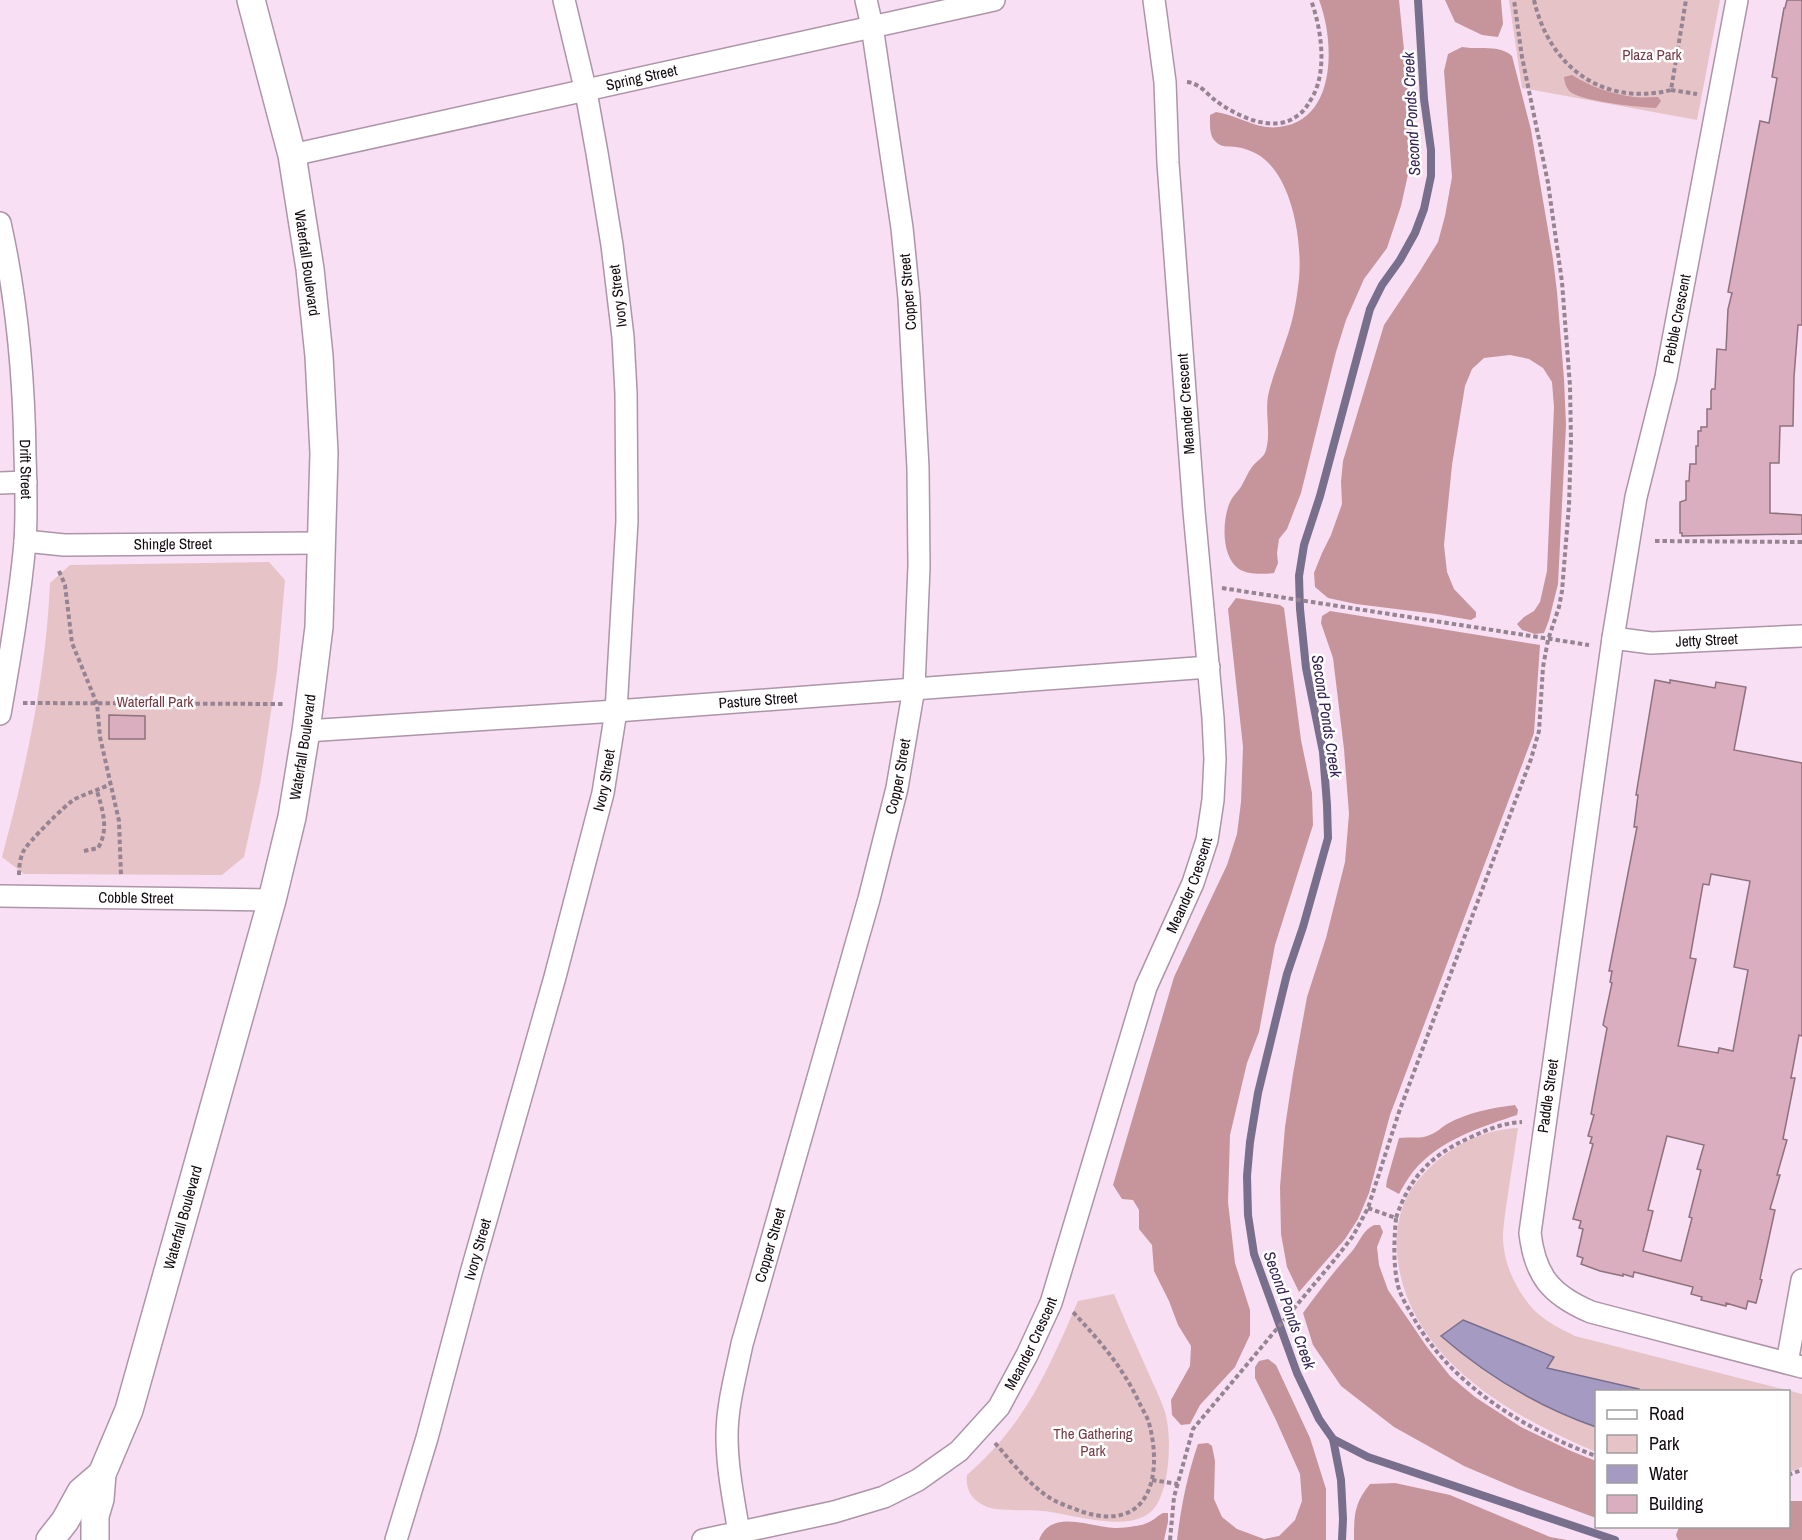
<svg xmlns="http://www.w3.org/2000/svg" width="1802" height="1540" font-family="'Archivo Narrow',sans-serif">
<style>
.green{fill:#e6c3c7}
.forest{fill:#c5959b}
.water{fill:#a49ac2;stroke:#786f8d;stroke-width:1.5}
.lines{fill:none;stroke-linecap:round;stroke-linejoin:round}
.stream{stroke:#786f8d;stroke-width:8}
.building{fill:#daadbf;stroke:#8e727d;stroke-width:1.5;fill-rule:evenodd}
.minor-casing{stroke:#ad95a8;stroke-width:24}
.tertiary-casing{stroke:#ad95a8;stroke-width:30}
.path{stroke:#968492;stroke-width:4;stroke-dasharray:4.5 3;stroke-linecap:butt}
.minor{stroke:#fff;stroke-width:21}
.tertiary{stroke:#fff;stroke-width:27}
.labels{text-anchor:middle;stroke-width:5;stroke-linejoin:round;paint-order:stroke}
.park-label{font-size:15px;fill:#773943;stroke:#fff}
.street-label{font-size:15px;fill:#120a10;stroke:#fff}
.water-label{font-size:16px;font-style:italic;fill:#352457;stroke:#fff}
</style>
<rect width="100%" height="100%" fill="#f8dff3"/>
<g class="green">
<path d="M 1509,0 L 1720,0 L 1697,120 L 1522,88 Z"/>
<path d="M 269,562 L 285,580 L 277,671 L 261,779 L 244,857 L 222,875 L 24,874 L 2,857 C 26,767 46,677 50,583 L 70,565 Z"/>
<path d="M 1518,1128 C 1515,1148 1512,1168 1509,1187 C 1507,1202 1504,1218 1503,1233 C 1502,1261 1516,1292 1536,1312 C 1547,1322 1561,1329 1575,1336 L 1802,1394 L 1802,1467 L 1789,1472 L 1788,1392 L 1596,1392 L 1596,1452 C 1510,1416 1407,1358 1397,1254 C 1395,1227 1401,1199 1420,1178 C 1445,1149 1478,1130 1518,1128 Z"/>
<path d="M 1114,1294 C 1125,1321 1137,1347 1149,1374 C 1154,1386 1161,1399 1165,1412 C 1172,1436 1170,1485 1156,1506 C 1135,1537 1071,1513 1042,1511 C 1026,1509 1002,1512 987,1507 C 973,1501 965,1491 967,1475 C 1025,1425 1048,1370 1078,1301 Z"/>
</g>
<g class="forest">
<path d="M 1319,0 L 1399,0 L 1412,130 L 1409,170 L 1401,206 L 1387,248 L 1364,279 L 1346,320 L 1336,352 L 1301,493 L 1287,529 L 1279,539 L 1277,553 L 1278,563 L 1274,573 C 1264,574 1248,575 1239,569 C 1221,557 1222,520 1230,502 C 1233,495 1240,490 1243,483 C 1246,478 1248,472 1252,467 C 1256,461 1264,458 1266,450 C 1271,433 1265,414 1268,396 C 1272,377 1280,359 1286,340 C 1292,324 1296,304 1298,287 C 1304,249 1294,175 1257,154 C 1251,151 1244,148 1236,147 C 1228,146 1221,148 1215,141 C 1209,135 1210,124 1210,115 L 1216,112 C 1238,115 1256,130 1279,127 C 1337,121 1335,41 1319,0 Z"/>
<path d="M 1445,0 L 1501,0 L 1503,24 L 1498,37 L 1482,35 L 1455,22 Z"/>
<path d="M 1462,47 C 1479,50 1499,44 1512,56 L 1531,130 L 1553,259 L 1557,292 L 1564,379 L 1566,425 L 1558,584 L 1549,620 L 1544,633 L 1535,634 L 1522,630 L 1517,624 L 1524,617 L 1534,611 L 1540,602 L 1547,571 L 1554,407 L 1552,382 L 1543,368 L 1529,359 L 1510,355 L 1484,358 L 1472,369 L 1465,386 L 1452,465 L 1444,545 L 1447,572 L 1454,589 L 1476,612 L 1476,617 L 1471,620 L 1436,614 L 1356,604 L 1328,598 L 1315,587 L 1314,573 L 1322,553 L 1331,535 L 1342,504 L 1341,482 L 1343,461 L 1384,325 L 1420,271 L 1438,242 L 1445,216 L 1452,177 L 1444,71 L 1448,54 Z"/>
<path d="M 1572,75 C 1591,87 1612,94 1634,97 C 1642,98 1650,97 1658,97 L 1661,101 L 1656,108 C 1637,107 1588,102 1572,93 C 1566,89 1565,83 1564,77 Z"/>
<path d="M 1236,598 L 1280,605 L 1284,608 L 1301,740 L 1312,793 L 1313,825 L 1275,945 L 1259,1032 L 1247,1063 L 1230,1135 L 1228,1202 L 1235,1263 L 1250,1310 L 1250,1335 L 1235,1367 L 1200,1405 L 1190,1424 L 1181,1425 L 1172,1415 L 1171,1400 L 1190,1366 L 1191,1346 L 1178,1325 L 1169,1301 L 1154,1271 L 1152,1245 L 1139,1229 L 1139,1210 L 1133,1200 L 1122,1199 L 1113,1185 L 1174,977 L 1227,865 L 1237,834 L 1241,802 L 1243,747 L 1228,609 Z"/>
<path d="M 1330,611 L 1540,645 L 1534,733 L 1390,1115 L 1369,1193 L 1358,1219 L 1345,1239 L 1299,1292 L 1287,1267 L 1281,1234 L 1280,1187 L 1285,1127 L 1293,1074 L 1307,997 L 1326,938 L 1345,862 L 1349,814 L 1344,749 L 1333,658 L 1321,623 L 1322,616 Z"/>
<path d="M 1515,1105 L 1518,1110 L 1517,1115 C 1484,1126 1446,1138 1421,1163 C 1412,1171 1405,1183 1399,1194 L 1386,1187 L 1387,1180 L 1399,1138 C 1410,1136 1421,1140 1432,1134 C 1437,1132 1442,1127 1447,1124 C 1469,1112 1491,1108 1515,1105 Z"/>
<path d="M 1374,1225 L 1380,1225 L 1383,1232 L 1377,1247 L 1379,1265 L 1388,1290 L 1427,1347 L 1450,1376 L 1475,1397 L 1521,1427 L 1571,1451 L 1596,1461 L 1596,1518 L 1518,1489 L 1464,1466 L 1394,1427 L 1341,1386 L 1313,1345 L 1303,1313 C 1319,1291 1335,1270 1353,1250 C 1360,1241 1363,1230 1374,1225 Z"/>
<path d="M 1268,1359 L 1276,1365 L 1310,1438 L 1326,1489 L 1326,1540 L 1177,1540 C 1181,1507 1187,1476 1198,1444 L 1208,1443 L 1212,1446 L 1215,1461 L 1214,1499 L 1222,1517 L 1237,1529 L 1264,1539 L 1279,1536 L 1295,1520 L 1302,1501 L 1300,1474 L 1275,1418 L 1255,1378 L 1255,1367 L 1259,1361 Z"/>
<path d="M 1395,1483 L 1450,1495 L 1550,1537 L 1567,1540 L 1354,1540 C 1354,1516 1354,1503 1370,1484 Z"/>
<path d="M 1789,1501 L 1802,1501 L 1802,1540 L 1678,1540 L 1676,1535 L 1679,1527 L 1788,1526 Z"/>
<path d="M 1163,1513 L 1168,1513 L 1168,1522 L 1164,1540 L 1039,1540 C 1051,1508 1089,1527 1115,1528 C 1121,1528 1142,1526 1147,1523 C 1153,1521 1157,1516 1163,1513 Z"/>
</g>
<path class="water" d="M 1463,1320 L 1554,1357 L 1547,1368 L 1639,1389 L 1638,1391 L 1596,1392 L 1596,1427 C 1539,1407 1487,1376 1441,1336 Z"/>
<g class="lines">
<g class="stream">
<path d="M 1333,1439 L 1368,1457 L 1615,1540"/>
<path d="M 1342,1540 L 1343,1519 L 1341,1480 L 1333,1439 L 1319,1419 L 1297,1373 L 1254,1254 L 1248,1215 L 1247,1176 L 1250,1142 L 1258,1093 L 1287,974 L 1303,927 L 1328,838 L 1327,805 L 1323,752 L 1306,668 L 1300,609 L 1299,576 L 1304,545 L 1320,496 L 1370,309 L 1382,285 L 1400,260 L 1415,233 L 1424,209 L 1431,176 L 1431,150 L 1424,99 L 1418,0"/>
</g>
</g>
<g class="building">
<path d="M 1787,0 L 1802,0 L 1802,325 L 1798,325 L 1794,377 L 1793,426 L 1780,426 L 1779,463 L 1770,463 L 1770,513 L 1802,515 L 1802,534 L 1682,536 L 1682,533 L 1680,533 L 1680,502 L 1686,500 L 1686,481 L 1689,481 L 1690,464 L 1696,464 L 1696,446 L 1698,446 L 1698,431 L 1701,431 L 1701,427 L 1707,427 L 1707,409 L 1711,409 L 1711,391 L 1712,389 L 1715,389 L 1717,349 L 1726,350 L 1728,309 L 1732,293 L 1728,292 L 1760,121 L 1769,123 L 1777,78 L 1772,77 L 1784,8 L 1785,8 Z"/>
<path d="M 1655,680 L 1670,683 L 1670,680 L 1715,688 L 1716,682 L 1746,687 L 1734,750 L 1802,763 L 1802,1036 L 1799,1035 L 1791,1078 L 1795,1078 L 1783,1139 L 1787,1140 L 1777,1175 L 1780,1175 L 1770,1209 L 1775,1210 L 1760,1279 L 1762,1280 L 1756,1303 L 1748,1301 L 1746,1309 L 1726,1303 L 1726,1306 L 1701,1300 L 1702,1297 L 1691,1294 L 1693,1287 L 1634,1272 L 1633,1277 L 1623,1274 L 1623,1276 L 1600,1271 L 1581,1264 L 1583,1258 L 1577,1256 L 1583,1229 L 1579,1228 L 1581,1221 L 1573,1219 L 1593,1144 L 1590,1143 L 1592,1137 L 1588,1136 L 1594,1115 L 1591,1114 L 1607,1028 L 1603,1025 L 1612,983 L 1610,982 L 1612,971 L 1609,971 L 1637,827 L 1634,827 L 1638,795 L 1636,795 ZM 1711,874 L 1750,881 L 1734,967 L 1748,970 L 1733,1051 L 1719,1048 L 1718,1053 L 1678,1046 L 1696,959 L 1690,958 L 1703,884 L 1709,885 ZM 1667,1136 L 1704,1145 L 1697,1169 L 1701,1170 L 1689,1217 L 1692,1218 L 1681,1261 L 1643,1251 L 1653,1211 L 1648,1210 Z"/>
<path d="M 109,715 L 145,716 L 145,739 L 109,739 Z"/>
</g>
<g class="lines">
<defs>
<g id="minor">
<path d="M 1737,0 L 1666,377 L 1636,497 L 1613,638 L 1530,1233 C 1535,1276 1551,1295 1591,1312 L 1802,1367"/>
<path id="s1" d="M 292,155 C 526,105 759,50 994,0"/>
<path id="s2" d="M 0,223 C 17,299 24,377 25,455 C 26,484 27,513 25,542 C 20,599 10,657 0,714"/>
<path d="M 0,483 L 26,482"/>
<path id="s3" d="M 25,541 L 64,545 L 322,543"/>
<path id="s4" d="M 1613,638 L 1651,643 L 1802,636"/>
<path id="s5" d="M 306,731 L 616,711 L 1209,667"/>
<path id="s6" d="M 0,896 L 272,900"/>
<path d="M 1787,1363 L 1802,1280"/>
<path id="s7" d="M 739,1533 C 734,1501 727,1469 727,1436 C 727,1405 736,1374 742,1344 L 869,899 L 897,788 L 914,688 L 919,566 L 918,468 L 909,298 L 902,228 L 872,26 L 866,0"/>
<path id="s8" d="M 396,1540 L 427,1438 L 471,1273 L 555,977 L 603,793 L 616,711 L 627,521 L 626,393 L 623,337 L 612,245 L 597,153 L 586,92 L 564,0"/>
<path id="s9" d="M 703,1540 L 834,1512 L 884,1497 L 918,1480 L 959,1451 L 999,1407 L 1027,1355 L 1051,1303 L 1146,987 L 1193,883 L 1207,840 L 1213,800 L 1215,759 L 1213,718 L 1194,511 L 1168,163 L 1165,82 L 1154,0"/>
</g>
<g id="tertiary">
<path d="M 50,1540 L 65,1521 L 81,1492 L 102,1474"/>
<path id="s10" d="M 95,1540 L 95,1516 L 100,1499 L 102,1474 L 129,1410 L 272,900 L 292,817 L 306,731 L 319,627 L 324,453 L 319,356 L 310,269 L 292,155 L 251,0"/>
</g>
</defs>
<use href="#minor" class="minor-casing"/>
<use href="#tertiary" class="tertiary-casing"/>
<g class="path">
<path d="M 1534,0 C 1549,66 1602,107 1671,90 L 1686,0"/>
<path d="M 1187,82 C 1199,83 1207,94 1216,101 C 1237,116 1273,134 1297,116 C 1305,111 1309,103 1314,94 C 1327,67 1321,28 1311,0"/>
<path d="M 1671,90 L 1697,94"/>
<path d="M 1655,541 L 1802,542"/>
<path d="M 59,571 L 65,585 L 72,643 L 97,704 L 100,737 L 119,821 L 121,876"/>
<path d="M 1222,588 L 1589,645"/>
<path d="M 23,703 L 285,704"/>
<path d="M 84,851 L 98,848 C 109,830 103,811 97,791"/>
<path d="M 19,875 C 19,867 20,859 23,852 C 26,844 67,803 75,799 C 87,793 99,790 110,784"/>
<path d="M 1368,1208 L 1396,1218 C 1409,1178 1431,1155 1469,1138 C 1486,1130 1503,1123 1522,1122"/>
<path d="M 1396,1218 C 1394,1241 1393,1264 1398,1286 C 1401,1297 1407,1306 1412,1315 C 1450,1385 1524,1429 1596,1456"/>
<path d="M 995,1443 C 1012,1462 1028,1484 1050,1498 C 1060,1504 1072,1508 1083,1512 C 1150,1533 1163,1475 1149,1423 C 1147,1416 1142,1409 1139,1402 C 1122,1366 1099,1340 1072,1311"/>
<path d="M 1788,1475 L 1802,1470"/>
<path d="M 1152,1480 L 1178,1484"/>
<path d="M 1170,1540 L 1174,1497 L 1193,1429 L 1336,1258 L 1353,1236 L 1368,1208 L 1399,1112 L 1531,759 L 1539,731 L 1543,667 L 1548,640 L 1559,607 L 1562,591 L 1569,505 L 1571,440 L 1570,386 L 1562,282 L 1548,183 L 1522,57 L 1514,0"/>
</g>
<use href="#minor" class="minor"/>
<use href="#tertiary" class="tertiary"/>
</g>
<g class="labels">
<g class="park-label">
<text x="1652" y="60">Plaza Park</text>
<text x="155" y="707">Waterfall Park</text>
<text x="1093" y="1439">The Gathering<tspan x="1093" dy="17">Park</tspan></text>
</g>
<g class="street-label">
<text dy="5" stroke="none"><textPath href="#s1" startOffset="358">Spring Street</textPath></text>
<text transform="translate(307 263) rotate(82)" y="5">Waterfall Boulevard</text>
<text transform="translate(908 292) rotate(-95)" y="5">Copper Street</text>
<text transform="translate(618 296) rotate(-97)" y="5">Ivory Street</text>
<text transform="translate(1677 319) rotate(-79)" y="5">Pebble Crescent</text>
<text transform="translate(1186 404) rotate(-94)" y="5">Meander Crescent</text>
<text dy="5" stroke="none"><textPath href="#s2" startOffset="248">Drift Street</textPath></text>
<text dy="5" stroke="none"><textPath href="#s3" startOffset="148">Shingle Street</textPath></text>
<text dy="5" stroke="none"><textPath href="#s4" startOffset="94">Jetty Street</textPath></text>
<text dy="5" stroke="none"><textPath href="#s5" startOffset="453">Pasture Street</textPath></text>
<text dy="5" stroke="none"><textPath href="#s10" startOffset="822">Waterfall Boulevard</textPath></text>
<text dy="5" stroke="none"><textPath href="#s7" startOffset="780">Copper Street</textPath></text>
<text dy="5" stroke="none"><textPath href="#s8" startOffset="788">Ivory Street</textPath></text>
<text dy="5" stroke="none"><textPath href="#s9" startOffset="891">Meander Crescent</textPath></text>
<text dy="5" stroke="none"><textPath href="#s6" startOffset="136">Cobble Street</textPath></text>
<text transform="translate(1548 1096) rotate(-82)" y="5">Paddle Street</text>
<text dy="5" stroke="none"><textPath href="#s10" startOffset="336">Waterfall Boulevard</textPath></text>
<text dy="5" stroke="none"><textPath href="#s7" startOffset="294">Copper Street</textPath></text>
<text dy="5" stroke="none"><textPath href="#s8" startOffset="302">Ivory Street</textPath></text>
<text dy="5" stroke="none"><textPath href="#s9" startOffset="405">Meander Crescent</textPath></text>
</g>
<g class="water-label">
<text transform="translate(1411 114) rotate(-93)" y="6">Second Ponds Creek</text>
<text transform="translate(1327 716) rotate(81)" y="6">Second Ponds Creek</text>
<text transform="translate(1290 1310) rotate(70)" y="6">Second Ponds Creek</text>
</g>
</g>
<rect x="1595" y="1390" width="195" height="138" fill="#ffffff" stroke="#a09d9f" stroke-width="1.5"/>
<rect x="1607" y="1410" width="30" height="9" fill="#ffffff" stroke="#a09d9f" stroke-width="1.5"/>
<text x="1649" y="1420" font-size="18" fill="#120a10">Road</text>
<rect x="1607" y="1435" width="30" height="18" fill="#e6c3c7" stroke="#a09d9f" stroke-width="1.5"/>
<text x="1649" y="1450" font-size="18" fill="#120a10">Park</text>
<rect x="1607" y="1465" width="30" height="18" fill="#a49ac2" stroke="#a09d9f" stroke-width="1.5"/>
<text x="1649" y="1480" font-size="18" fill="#120a10">Water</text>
<rect x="1607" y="1495" width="30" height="18" fill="#daadbf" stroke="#a09d9f" stroke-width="1.5"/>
<text x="1649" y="1510" font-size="18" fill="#120a10">Building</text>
</svg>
